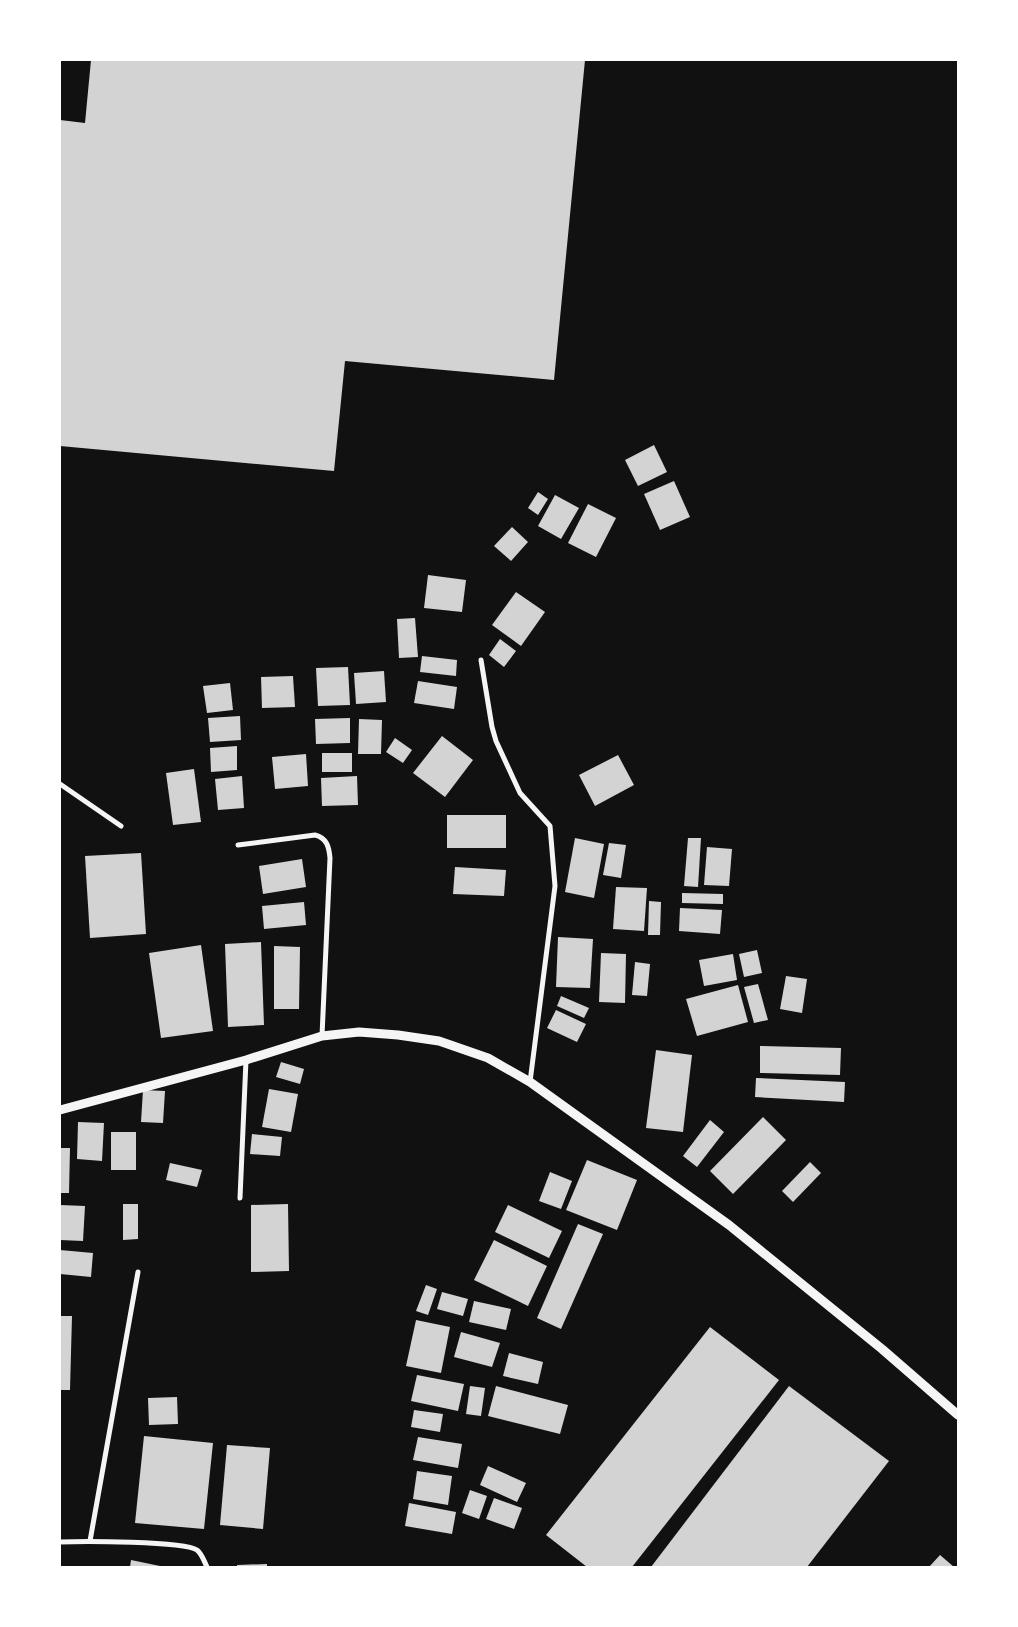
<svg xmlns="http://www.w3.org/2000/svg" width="1018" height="1627" font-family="Inter,sans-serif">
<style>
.building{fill:#d3d3d3}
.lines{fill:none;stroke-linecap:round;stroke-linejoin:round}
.minor{stroke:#f5f5f5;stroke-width:5}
.tertiary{stroke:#f5f5f5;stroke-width:9}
</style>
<rect width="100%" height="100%" fill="#111"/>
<g class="building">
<path d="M 91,60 L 585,60 L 554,380 L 345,361 L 334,471 L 60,446 L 60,120 L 85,123 Z"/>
<path d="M 654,445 L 667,472 L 638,486 L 625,460 Z"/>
<path d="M 674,481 L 690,517 L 660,530 L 644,494 Z"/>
<path d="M 538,492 L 548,499 L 538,515 L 528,508 Z"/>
<path d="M 555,495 L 579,508 L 561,539 L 538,526 Z"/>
<path d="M 588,504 L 616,518 L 596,557 L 568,543 Z"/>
<path d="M 512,527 L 528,542 L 511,561 L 494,546 Z"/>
<path d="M 428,575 L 466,580 L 462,612 L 424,608 Z"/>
<path d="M 516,592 L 545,612 L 521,646 L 492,625 Z"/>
<path d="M 415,618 L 418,657 L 399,658 L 397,619 Z"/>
<path d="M 500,639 L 516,651 L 504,667 L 489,655 Z"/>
<path d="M 422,656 L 457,660 L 456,676 L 420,672 Z"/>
<path d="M 348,667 L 350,705 L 318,706 L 316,668 Z"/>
<path d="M 384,671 L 386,702 L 356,704 L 354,673 Z"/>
<path d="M 293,676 L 295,707 L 262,708 L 261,677 Z"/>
<path d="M 418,681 L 457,687 L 454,709 L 414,703 Z"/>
<path d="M 230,683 L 233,710 L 207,713 L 203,686 Z"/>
<path d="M 240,716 L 241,740 L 210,742 L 208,718 Z"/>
<path d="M 350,718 L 350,743 L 316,744 L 315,719 Z"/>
<path d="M 359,719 L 382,720 L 381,754 L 358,754 Z"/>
<path d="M 442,736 L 473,760 L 445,797 L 413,773 Z"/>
<path d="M 395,738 L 412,750 L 403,763 L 386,752 Z"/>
<path d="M 237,746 L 237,770 L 211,772 L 210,748 Z"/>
<rect x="322" y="753" width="30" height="19"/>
<path d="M 306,754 L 308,786 L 275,789 L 272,757 Z"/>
<path d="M 618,755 L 634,785 L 595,806 L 579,775 Z"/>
<path d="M 194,769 L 201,822 L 173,825 L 166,773 Z"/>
<path d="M 242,776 L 244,808 L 218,810 L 215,779 Z"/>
<path d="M 357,776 L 358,805 L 322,806 L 321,778 Z"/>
<rect x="447" y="815" width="59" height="33"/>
<path d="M 575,838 L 604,844 L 594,898 L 565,892 Z"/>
<path d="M 688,838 L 701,838 L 698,887 L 684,886 Z"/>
<path d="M 609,843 L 626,845 L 621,878 L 603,875 Z"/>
<path d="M 707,847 L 732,849 L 729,886 L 704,885 Z"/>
<path d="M 141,853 L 146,934 L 90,938 L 85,856 Z"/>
<path d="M 302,859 L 306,887 L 263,894 L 259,866 Z"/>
<path d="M 455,867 L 506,870 L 504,896 L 453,894 Z"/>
<path d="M 616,887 L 647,888 L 644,931 L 613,929 Z"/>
<path d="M 682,893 L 723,894 L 723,904 L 682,903 Z"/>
<path d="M 649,901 L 661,902 L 660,935 L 648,935 Z"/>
<path d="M 304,902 L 306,925 L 264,929 L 262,906 Z"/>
<path d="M 680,908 L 722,910 L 720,934 L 679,931 Z"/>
<path d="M 558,937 L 593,939 L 590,988 L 556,987 Z"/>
<path d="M 261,942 L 264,1025 L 228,1027 L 225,944 Z"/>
<path d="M 201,945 L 213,1031 L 161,1038 L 149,953 Z"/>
<path d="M 274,946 L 300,947 L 299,1009 L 274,1009 Z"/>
<path d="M 757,950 L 762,973 L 744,977 L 739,954 Z"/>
<path d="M 601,953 L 626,954 L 625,1003 L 599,1002 Z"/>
<path d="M 733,954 L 737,980 L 704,986 L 699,960 Z"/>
<path d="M 635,962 L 650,964 L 647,996 L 632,995 Z"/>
<path d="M 786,976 L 807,979 L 802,1013 L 780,1009 Z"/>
<path d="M 758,984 L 768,1020 L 754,1023 L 744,987 Z"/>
<path d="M 738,985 L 748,1022 L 697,1036 L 686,999 Z"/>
<path d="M 561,996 L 589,1008 L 584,1018 L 557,1006 Z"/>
<path d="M 556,1010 L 586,1024 L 577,1042 L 547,1028 Z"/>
<path d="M 760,1046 L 841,1048 L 840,1075 L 760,1073 Z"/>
<path d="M 656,1050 L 692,1055 L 683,1132 L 646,1128 Z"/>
<path d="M 281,1062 L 304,1069 L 300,1084 L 276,1077 Z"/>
<path d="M 756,1078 L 845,1082 L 844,1102 L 755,1097 Z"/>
<path d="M 269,1089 L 298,1094 L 291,1132 L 262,1127 Z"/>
<path d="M 143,1090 L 165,1091 L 163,1123 L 141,1122 Z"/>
<path d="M 763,1117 L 786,1140 L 733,1194 L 710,1171 Z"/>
<path d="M 710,1120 L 724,1132 L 697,1167 L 683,1156 Z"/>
<path d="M 78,1122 L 104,1123 L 102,1161 L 77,1159 Z"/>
<rect x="111" y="1132" width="25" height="38"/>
<path d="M 252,1134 L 282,1137 L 280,1156 L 250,1154 Z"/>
<path d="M 60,1148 L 70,1148 L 69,1193 L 60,1193 Z"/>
<path d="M 587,1160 L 637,1180 L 617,1230 L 566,1210 Z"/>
<path d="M 810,1162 L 821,1173 L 793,1202 L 782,1191 Z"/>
<path d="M 170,1163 L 202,1170 L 197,1187 L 166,1180 Z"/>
<path d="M 550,1172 L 572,1181 L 561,1209 L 539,1201 Z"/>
<path d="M 123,1204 L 138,1204 L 138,1239 L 123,1240 Z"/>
<path d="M 288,1204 L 289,1271 L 251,1272 L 251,1205 Z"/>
<path d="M 60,1205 L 85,1206 L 83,1241 L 60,1240 Z"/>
<path d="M 508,1205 L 562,1231 L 549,1258 L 495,1232 Z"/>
<path d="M 578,1224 L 603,1234 L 561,1329 L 537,1318 Z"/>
<path d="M 494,1240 L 547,1266 L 528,1306 L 474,1280 Z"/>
<path d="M 60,1250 L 93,1253 L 91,1277 L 60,1274 Z"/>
<path d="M 426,1285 L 437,1289 L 428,1315 L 416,1311 Z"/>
<path d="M 442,1292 L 468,1299 L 463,1316 L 437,1309 Z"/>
<path d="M 474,1301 L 511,1309 L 506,1330 L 469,1322 Z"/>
<path d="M 60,1316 L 72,1316 L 70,1390 L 60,1390 Z"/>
<path d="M 416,1320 L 450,1327 L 441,1373 L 406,1366 Z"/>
<path d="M 710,1327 L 779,1380 L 632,1567 L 587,1567 L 546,1535 Z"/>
<path d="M 461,1332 L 500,1343 L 492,1367 L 454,1357 Z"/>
<path d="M 509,1353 L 543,1362 L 538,1384 L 503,1376 Z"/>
<path d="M 417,1375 L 464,1384 L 458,1411 L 411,1401 Z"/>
<path d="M 470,1386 L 485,1388 L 481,1416 L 466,1414 Z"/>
<path d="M 496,1386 L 568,1405 L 560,1434 L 488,1416 Z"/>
<path d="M 789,1386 L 889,1461 L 807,1567 L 651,1567 Z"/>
<path d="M 177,1397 L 178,1424 L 149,1425 L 148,1398 Z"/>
<path d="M 414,1410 L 443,1414 L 440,1432 L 411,1427 Z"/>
<path d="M 144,1436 L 213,1443 L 204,1529 L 135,1523 Z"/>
<path d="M 418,1437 L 462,1444 L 458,1468 L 413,1460 Z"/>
<path d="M 227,1445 L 270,1448 L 263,1529 L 220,1525 Z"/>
<path d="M 488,1466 L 526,1483 L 517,1502 L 480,1485 Z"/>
<path d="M 417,1471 L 452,1476 L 448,1505 L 413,1499 Z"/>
<path d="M 470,1490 L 487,1496 L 479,1519 L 462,1513 Z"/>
<path d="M 494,1498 L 522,1508 L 514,1529 L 486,1519 Z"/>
<path d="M 409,1503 L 456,1512 L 452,1534 L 405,1526 Z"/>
<path d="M 940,1555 L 954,1567 L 929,1567 Z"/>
<path d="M 131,1560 L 160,1566 L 160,1567 L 130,1567 Z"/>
<path d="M 267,1564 L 267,1567 L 237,1567 L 237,1565 Z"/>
</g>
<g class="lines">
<g class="minor">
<path d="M 481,660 L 492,727 L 496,741 L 520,793 L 550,826 L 555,886 L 530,1082"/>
<path d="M 60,784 L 121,826"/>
<path d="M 238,845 L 315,835 C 327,838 329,847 330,858 L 322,1036"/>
<path d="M 240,1198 L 246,1060"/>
<path d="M 90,1541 L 138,1272"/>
<path d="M 60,1542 C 82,1541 183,1541 197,1550 C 202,1554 204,1561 207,1567"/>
</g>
<path class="tertiary" d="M 60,1110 L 246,1060 L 322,1036 L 359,1032 L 398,1035 L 439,1041 L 488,1058 L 530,1082 L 729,1225 L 882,1349 L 958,1415"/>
</g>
<rect width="1018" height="1627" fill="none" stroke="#ffffff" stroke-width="122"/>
</svg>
